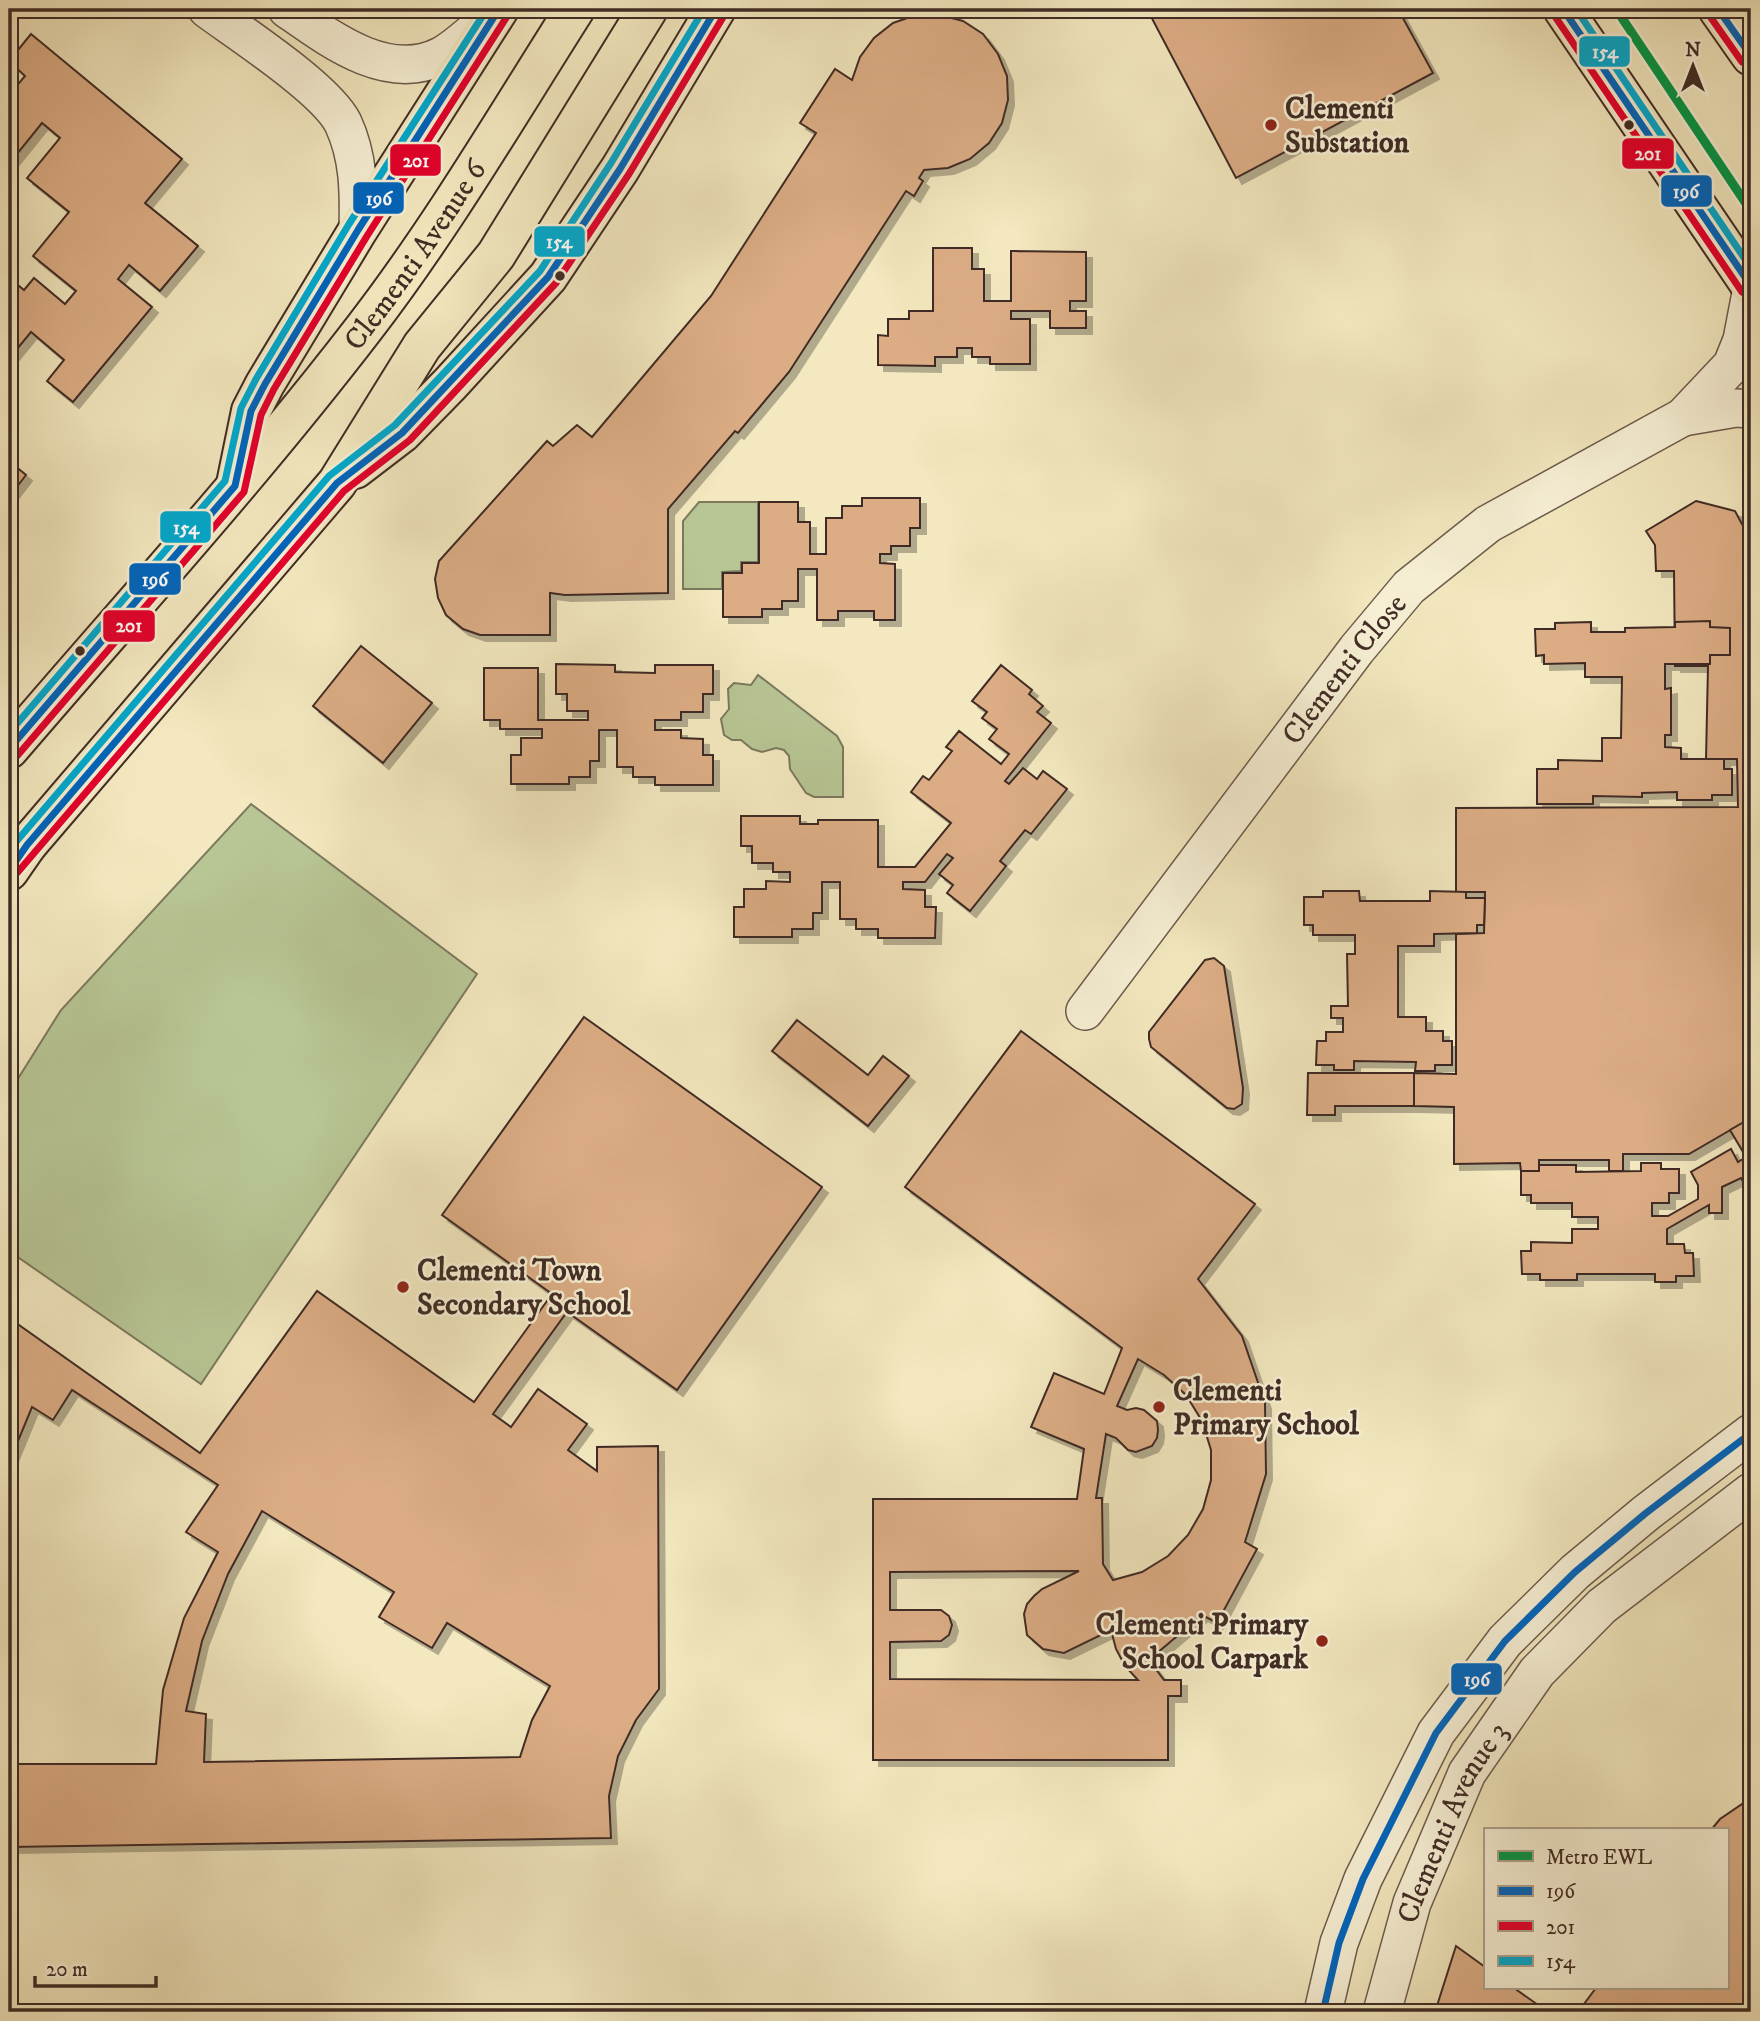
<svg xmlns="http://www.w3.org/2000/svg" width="1760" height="2021" font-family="'IM FELL DW Pica',serif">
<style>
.green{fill:#b8c695;stroke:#7c795d;stroke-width:2}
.building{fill:#dcad85;stroke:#402c25;stroke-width:2;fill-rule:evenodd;filter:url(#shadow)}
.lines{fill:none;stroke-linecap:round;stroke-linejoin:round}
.minor-casing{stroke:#6d5b4c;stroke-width:40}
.primary-casing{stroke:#402c25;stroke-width:42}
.motorway-casing{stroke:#402c25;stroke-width:42}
.minor{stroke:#f7f0d5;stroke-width:37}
.primary{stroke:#f3e8bf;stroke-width:38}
.motorway{stroke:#f3e8bf;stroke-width:38}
.bus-1-casing{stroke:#f7f0d5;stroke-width:12}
.bus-2-casing{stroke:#f7f0d5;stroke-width:12}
.bus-3-casing{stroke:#f7f0d5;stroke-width:12}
.bus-1{stroke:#0065bd;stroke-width:7}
.bus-2{stroke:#e4002b;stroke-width:7}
.bus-3{stroke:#00a9ce;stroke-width:7}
.metro-1-casing{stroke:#f7f0d5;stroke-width:14}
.metro-1{stroke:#009645;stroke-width:9}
.poi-dot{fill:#8f2418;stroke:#f7f0d5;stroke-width:2.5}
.bus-dot{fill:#402c25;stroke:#f7f0d5;stroke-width:2.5}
.labels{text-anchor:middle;stroke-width:5;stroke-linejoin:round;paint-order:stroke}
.poi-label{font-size:30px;font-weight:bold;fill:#402c25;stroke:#f7f0d5;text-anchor:start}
.street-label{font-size:30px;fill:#402c25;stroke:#f7f0d5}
.line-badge{stroke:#f7f0d5;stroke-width:2.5}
.badge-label{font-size:19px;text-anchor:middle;font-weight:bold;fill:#fff}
</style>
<defs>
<filter id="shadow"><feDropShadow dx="6" dy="6" stdDeviation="0" flood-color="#0004"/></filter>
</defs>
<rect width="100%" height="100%" fill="#f3e8bf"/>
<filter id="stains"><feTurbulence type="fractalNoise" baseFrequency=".00286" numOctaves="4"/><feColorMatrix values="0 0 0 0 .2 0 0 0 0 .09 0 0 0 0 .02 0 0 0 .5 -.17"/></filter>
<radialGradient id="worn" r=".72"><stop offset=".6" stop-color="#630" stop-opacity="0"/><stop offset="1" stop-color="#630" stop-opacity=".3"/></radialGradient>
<g class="green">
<path d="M 699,502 L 758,502 L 758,562 L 741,562 L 741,571 L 722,572 L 722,589 L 683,589 L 683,521 Z"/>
<path d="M 758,675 L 837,736 L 843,747 L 843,797 L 814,797 L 806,793 L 790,769 L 789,756 L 784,750 L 776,748 L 762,752 L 752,749 L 741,740 L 732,740 L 724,735 L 721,719 L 729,709 L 728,689 L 734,683 L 751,685 Z"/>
<path d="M 251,804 L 477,974 L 201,1384 L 9,1251 L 9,1093 L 61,1010 Z"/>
</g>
<g class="building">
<path d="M 1147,9 L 1398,9 L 1433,73 L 1236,178 Z"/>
<path d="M 916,15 L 940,15 L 963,21 L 983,34 L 998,54 L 1007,76 L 1008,100 L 1002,123 L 989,143 L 970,159 L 948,168 L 924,170 L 919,178 L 923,181 L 914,196 L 906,191 L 789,372 L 738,433 L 735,431 L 668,509 L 668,593 L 565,595 L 550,593 L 550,635 L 480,635 L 463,629 L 446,615 L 438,598 L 435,579 L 439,561 L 547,441 L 553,446 L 577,425 L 592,437 L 711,296 L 816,133 L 800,123 L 835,69 L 852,80 L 860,57 L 874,38 L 893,23 Z"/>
<path d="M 31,34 L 182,159 L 145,203 L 198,246 L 160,291 L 129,265 L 118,279 L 152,307 L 73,402 L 47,381 L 64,360 L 31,332 L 13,354 L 9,350 L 9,287 L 13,281 L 24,290 L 34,278 L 65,304 L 76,291 L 33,256 L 69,212 L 27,178 L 60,138 L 42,123 L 9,164 L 9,95 L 25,76 L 9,61 Z"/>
<path d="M 933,248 L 972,248 L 972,269 L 984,269 L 984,301 L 1011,301 L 1011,251 L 1086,252 L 1086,301 L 1070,301 L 1070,311 L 1086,311 L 1086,328 L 1050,328 L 1050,311 L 1011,311 L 1011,319 L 1030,319 L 1030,364 L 990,364 L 990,357 L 972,357 L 972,348 L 957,348 L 957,357 L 935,357 L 935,366 L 878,365 L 878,335 L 888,336 L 888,319 L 909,319 L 909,311 L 933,311 Z"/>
<path d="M 9,461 L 26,475 L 9,497 Z"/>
<path d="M 862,498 L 920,498 L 920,528 L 910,528 L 910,546 L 891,546 L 891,554 L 880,554 L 880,563 L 895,564 L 895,620 L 874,620 L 874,611 L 838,611 L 838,620 L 817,620 L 817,569 L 798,569 L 798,601 L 782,601 L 782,609 L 762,609 L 762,617 L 723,617 L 723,573 L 742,573 L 742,563 L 759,563 L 759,502 L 798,502 L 798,522 L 810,522 L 810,554 L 826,554 L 826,518 L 842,518 L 842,506 L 862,506 Z"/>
<path d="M 1696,501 L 1735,511 L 1751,541 L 1751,1098 L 1748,1100 L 1751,1106 L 1751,1118 L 1689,1154 L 1623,1154 L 1623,1171 L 1609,1171 L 1609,1160 L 1539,1160 L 1539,1171 L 1521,1171 L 1520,1163 L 1454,1164 L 1454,1107 L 1414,1106 L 1414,1073 L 1456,1074 L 1456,934 L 1484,933 L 1485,892 L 1456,892 L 1456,808 L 1738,807 L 1737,759 L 1706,759 L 1708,666 L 1675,666 L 1674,571 L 1656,571 L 1655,545 L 1646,531 Z"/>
<path d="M 1710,621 L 1710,627 L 1730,628 L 1730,655 L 1710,655 L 1710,664 L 1665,664 L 1665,689 L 1671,688 L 1671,735 L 1665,735 L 1665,747 L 1681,748 L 1681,759 L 1724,759 L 1724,769 L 1732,769 L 1732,795 L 1712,795 L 1712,800 L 1677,800 L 1677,792 L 1642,793 L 1642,797 L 1593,796 L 1593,804 L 1537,804 L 1537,769 L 1558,769 L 1558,760 L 1602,761 L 1602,738 L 1621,738 L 1622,677 L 1585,677 L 1585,663 L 1544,664 L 1544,655 L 1536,656 L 1535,629 L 1555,629 L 1555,623 L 1591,622 L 1591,632 L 1625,632 L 1625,628 L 1675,627 L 1675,622 Z"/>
<path d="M 361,646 L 432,703 L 383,763 L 313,706 Z"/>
<path d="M 556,664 L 615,665 L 615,672 L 655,673 L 655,665 L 713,665 L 713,694 L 703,694 L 703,712 L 681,712 L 681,720 L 655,720 L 655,730 L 681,730 L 681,738 L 703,739 L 703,755 L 713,755 L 713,785 L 655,785 L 655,777 L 633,777 L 633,767 L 617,767 L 617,730 L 599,730 L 599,761 L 590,761 L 590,777 L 569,777 L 569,784 L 511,784 L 511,755 L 521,755 L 521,738 L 542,738 L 542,729 L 500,729 L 500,720 L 484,720 L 484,668 L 538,668 L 538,720 L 588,720 L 588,711 L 567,711 L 567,694 L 556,694 Z"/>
<path d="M 1001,665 L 1032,690 L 1029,694 L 1043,706 L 1037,712 L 1051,723 L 1005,781 L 1009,784 L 1023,768 L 1037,779 L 1043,771 L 1067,789 L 1031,834 L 1025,830 L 1000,861 L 1006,866 L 970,911 L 947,893 L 953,885 L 939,874 L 953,858 L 947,854 L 925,882 L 903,882 L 903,889 L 925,890 L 925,907 L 936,907 L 935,938 L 878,938 L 878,929 L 856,929 L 856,919 L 840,919 L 840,882 L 822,882 L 822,913 L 813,913 L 813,929 L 792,929 L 792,937 L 734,937 L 734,907 L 744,907 L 744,889 L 766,889 L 766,881 L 790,882 L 790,872 L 773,872 L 773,863 L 752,863 L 752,846 L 741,846 L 741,816 L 800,816 L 800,824 L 818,824 L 818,820 L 878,820 L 878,867 L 915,867 L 951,823 L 911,792 L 923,776 L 929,780 L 952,751 L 946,747 L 959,731 L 1001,764 L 1009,754 L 989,739 L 997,729 L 982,718 L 987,712 L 972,701 Z"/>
<path d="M 1323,891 L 1359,891 L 1360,901 L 1430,901 L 1430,891 L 1466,892 L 1466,898 L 1485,898 L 1484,925 L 1477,925 L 1477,933 L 1434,934 L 1434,946 L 1398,946 L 1398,1017 L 1426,1017 L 1426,1031 L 1443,1031 L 1443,1041 L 1452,1041 L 1452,1065 L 1435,1065 L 1435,1071 L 1415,1071 L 1416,1062 L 1354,1061 L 1354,1070 L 1334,1070 L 1334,1065 L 1316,1065 L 1317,1041 L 1326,1041 L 1326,1032 L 1343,1032 L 1343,1018 L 1331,1018 L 1331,1006 L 1348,1006 L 1347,954 L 1355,954 L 1355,935 L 1313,935 L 1313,925 L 1304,925 L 1304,897 L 1323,897 Z"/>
<path d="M 1214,958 L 1224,966 L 1243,1088 L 1242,1104 L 1234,1109 L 1227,1108 L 1151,1047 L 1149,1039 L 1149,1032 L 1205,960 Z"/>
<path d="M 584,1017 L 822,1187 L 677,1390 L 567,1312 L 493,1414 L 511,1427 L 538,1389 L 587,1424 L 568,1450 L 597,1471 L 597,1447 L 658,1446 L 659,1689 L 636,1720 L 618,1756 L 609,1796 L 611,1838 L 9,1847 L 9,1764 L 156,1764 L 163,1690 L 184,1618 L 218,1552 L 186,1532 L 218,1485 L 72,1390 L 53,1420 L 32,1407 L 9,1463 L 9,1318 L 200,1453 L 317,1291 L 474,1402 L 552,1294 L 442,1215 ZM 262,1511 L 394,1592 L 379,1617 L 432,1648 L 447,1623 L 550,1686 L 532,1720 L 520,1757 L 204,1762 L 206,1714 L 186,1711 L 202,1641 L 228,1574 Z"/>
<path d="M 797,1020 L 868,1075 L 883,1056 L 909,1076 L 868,1126 L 772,1051 Z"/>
<path d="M 1021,1031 L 1255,1204 L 1198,1279 L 1242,1336 L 1265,1403 L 1266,1474 L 1245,1542 L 1257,1549 L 1217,1623 L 1202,1615 L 1149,1660 L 1164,1680 L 1181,1680 L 1181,1696 L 1168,1696 L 1168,1760 L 873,1760 L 873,1499 L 1077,1499 L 1084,1449 L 1031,1427 L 1054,1373 L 1104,1394 L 1122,1348 L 905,1187 ZM 1138,1359 L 1164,1375 L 1186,1395 L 1202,1421 L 1211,1450 L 1211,1480 L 1203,1509 L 1188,1535 L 1168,1556 L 1142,1572 L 1113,1580 L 1103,1564 L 1102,1498 L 1096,1498 L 1106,1434 L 1116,1438 L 1128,1450 L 1136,1452 L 1152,1446 L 1157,1438 L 1158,1430 L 1157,1421 L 1144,1410 L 1136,1408 L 1127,1410 L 1117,1406 ZM 1079,1571 L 1042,1589 L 1034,1596 L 1027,1604 L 1024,1614 L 1027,1635 L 1043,1649 L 1064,1653 L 1111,1630 L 1116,1649 L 1125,1666 L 1138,1680 L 890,1679 L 890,1642 L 941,1641 L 949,1635 L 952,1625 L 949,1616 L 941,1610 L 890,1610 L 890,1572 Z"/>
<path d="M 1308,1073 L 1414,1073 L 1414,1106 L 1335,1106 L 1335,1115 L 1307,1115 Z"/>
<path d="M 1751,1118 L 1751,1196 L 1741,1178 L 1722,1187 L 1722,1213 L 1709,1213 L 1709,1205 L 1667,1229 L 1667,1244 L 1684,1244 L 1685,1253 L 1693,1253 L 1694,1276 L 1676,1276 L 1676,1282 L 1655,1282 L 1655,1274 L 1577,1274 L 1577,1280 L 1540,1280 L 1540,1274 L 1522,1274 L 1521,1251 L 1531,1251 L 1531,1242 L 1572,1243 L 1572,1229 L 1598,1229 L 1598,1217 L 1572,1217 L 1572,1203 L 1531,1203 L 1531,1195 L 1521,1195 L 1521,1171 L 1539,1171 L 1539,1165 L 1576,1165 L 1576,1172 L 1641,1171 L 1641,1163 L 1661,1163 L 1661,1169 L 1679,1169 L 1679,1193 L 1669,1193 L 1669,1203 L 1652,1203 L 1652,1216 L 1668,1216 L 1698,1199 L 1698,1185 L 1691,1172 L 1731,1149 L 1738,1162 L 1746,1157 L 1730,1130 Z"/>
<path d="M 1751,1798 L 1751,2012 L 1578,2012 L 1596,1988 L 1727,1988 L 1727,1830 L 1711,1830 L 1720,1819 Z"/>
<path d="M 1456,1946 L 1485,1967 L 1485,1988 L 1514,1988 L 1548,2012 L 1435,2012 Z"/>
</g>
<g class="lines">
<defs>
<g id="minor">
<path d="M 207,9 C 241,34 326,89 343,123 C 359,157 359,193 358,230"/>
<path d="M 287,9 C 330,39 387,83 441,56 C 458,47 474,30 489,19"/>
<path d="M 1683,417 L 1736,408 L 1751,409"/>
<path id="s1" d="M 1085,1011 L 1357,649 L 1409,587 L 1488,524 L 1683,417 L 1732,365 L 1742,340 L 1751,293"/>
<path d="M 1323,2012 L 1339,1943 L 1363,1879 L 1436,1733 L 1505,1641 L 1575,1572 L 1646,1513 L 1751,1433"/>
<path id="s2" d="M 1382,2012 L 1412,1903 L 1467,1773 L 1537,1672 L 1602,1606 L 1751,1492"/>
</g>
<g id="primary">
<path d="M 1563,9 L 1751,286"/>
<path d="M 1718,9 L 1751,56"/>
<path d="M 355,469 L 402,433 L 450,384 L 548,277 L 620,169 L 716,9"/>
<path d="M 236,484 L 251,411 L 265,384 L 358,230 L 499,9"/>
<path id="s3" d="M 9,749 C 129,609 253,473 365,327 C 442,227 507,116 575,9"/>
<path d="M 27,845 L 337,483 L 422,346 L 496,255 L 648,9"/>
</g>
<path id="motorway" d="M 9,871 L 27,845"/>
</defs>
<use href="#minor" class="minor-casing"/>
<use href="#primary" class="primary-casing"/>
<use href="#motorway" class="motorway-casing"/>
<use href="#minor" class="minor"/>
<use href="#primary" class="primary"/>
<use href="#motorway" class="motorway"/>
<defs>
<g id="bus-1">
<path d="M 1563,9 L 1751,286"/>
<path d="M 1718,9 L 1751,56"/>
<path d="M 9,749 L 235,486 L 251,411 L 265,384 L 358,230 L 499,9"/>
<path d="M 9,871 L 27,845 L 337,483 L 402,433 L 548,277 L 620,169 L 716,9"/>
<path d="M 1323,2012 L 1339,1943 L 1363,1879 L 1436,1733 L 1505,1641 L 1575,1572 L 1646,1513 L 1751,1433"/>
</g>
<g id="bus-2">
<path d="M 1554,15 L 1742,292"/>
<path d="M 1709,15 L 1742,62"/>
<path d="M 17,756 L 244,492 L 261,415 L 274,389 L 367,236 L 508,15"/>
<path d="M 17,873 L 344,491 L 410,440 L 556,283 L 629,174 L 725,14"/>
</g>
<g id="bus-3">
<path d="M 1576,9 L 1751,268"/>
<path d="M 9,733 L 225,481 L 241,408 L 256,379 L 349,224 L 487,9"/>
<path d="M 9,850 L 329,476 L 395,425 L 540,271 L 611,163 L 704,9"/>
</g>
</defs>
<use href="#bus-1" class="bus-1-casing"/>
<use href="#bus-2" class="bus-2-casing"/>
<use href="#bus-3" class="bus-3-casing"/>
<use href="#bus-1" class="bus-1"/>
<use href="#bus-2" class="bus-2"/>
<use href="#bus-3" class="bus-3"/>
<defs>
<path id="metro-1" d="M 1616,9 L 1751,211"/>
</defs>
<use href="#metro-1" class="metro-1-casing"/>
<use href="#metro-1" class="metro-1"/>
</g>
<g class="poi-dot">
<circle cx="1271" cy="125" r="7"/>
<circle cx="403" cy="1287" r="7"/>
<circle cx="1159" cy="1407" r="7"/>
<circle cx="1322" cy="1641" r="7"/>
</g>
<g class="bus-dot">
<circle cx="1629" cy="125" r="6"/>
<circle cx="560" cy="276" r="6"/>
<circle cx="80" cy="651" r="6"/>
</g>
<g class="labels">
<g class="poi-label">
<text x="1285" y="118">Clementi<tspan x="1285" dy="34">Substation</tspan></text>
<text x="417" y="1280">Clementi Town<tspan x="417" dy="34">Secondary School</tspan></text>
<text x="1173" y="1400">Clementi<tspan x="1173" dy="34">Primary School</tspan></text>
<text x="1308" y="1634" text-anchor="end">Clementi Primary<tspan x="1308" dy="34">School Carpark</tspan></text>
</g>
<g class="street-label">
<text dy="10" stroke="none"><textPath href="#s3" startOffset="640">Clementi Avenue 6</textPath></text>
<text dy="10" stroke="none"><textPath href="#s1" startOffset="429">Clementi Close</textPath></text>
<text dy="10" stroke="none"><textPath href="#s2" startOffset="203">Clementi Avenue 3</textPath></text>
</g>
</g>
<g class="line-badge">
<rect x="1578" y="35" width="53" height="33" rx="7" fill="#00a9ce"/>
<rect x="1621" y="137" width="54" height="33" rx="7" fill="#e4002b"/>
<rect x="389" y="143" width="53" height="34" rx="7" fill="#e4002b"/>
<rect x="1660" y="174" width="53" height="34" rx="7" fill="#0065bd"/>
<rect x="352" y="181" width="53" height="34" rx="7" fill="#0065bd"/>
<rect x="533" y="225" width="53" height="33" rx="7" fill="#00a9ce"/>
<rect x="159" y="510" width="53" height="34" rx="7" fill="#00a9ce"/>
<rect x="128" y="562" width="54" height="34" rx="7" fill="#0065bd"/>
<rect x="102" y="609" width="54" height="34" rx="7" fill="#e4002b"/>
<rect x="1450" y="1662" width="53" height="34" rx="7" fill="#0065bd"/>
</g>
<g class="badge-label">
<text x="1605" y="58">154</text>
<text x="1648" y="160">201</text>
<text x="416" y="167">201</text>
<text x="1686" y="198">196</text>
<text x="379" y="205">196</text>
<text x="559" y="248">154</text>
<text x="186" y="534">154</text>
<text x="155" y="586">196</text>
<text x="129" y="632">201</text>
<text x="1477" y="1686">196</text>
</g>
<rect width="1760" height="2021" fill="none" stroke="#f3e8bf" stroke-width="35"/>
<rect x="10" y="10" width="1739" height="2000" fill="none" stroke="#402c25" stroke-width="3.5"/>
<rect x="18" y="18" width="1725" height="1986" fill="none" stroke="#402c25" stroke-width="2"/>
<rect x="1484" y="1828" width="245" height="161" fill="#f7f0d5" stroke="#aea28f" stroke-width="2"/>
<rect x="1498" y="1851" width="35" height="10" fill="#009645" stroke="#aea28f" stroke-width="2"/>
<text x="1546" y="1864" font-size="21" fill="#402c25">Metro EWL</text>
<rect x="1498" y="1886" width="35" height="10" fill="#0065bd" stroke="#aea28f" stroke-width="2"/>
<text x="1546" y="1898" font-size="21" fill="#402c25">196</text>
<rect x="1498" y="1921" width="35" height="10" fill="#e4002b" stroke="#aea28f" stroke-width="2"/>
<text x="1546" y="1934" font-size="21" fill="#402c25">201</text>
<rect x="1498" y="1956" width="35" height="10" fill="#00a9ce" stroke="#aea28f" stroke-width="2"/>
<text x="1546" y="1968" font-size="21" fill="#402c25">154</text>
<g transform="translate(1693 66)" stroke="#f7f0d5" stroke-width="5" paint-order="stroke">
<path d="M0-5L12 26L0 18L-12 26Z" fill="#402c25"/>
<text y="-10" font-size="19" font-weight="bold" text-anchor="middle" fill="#402c25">N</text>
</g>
<path d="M35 1976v10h121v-10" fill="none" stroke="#402c25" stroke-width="3.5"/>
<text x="46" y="1976" font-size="21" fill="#402c25" stroke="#f7f0d5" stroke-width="5" paint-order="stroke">20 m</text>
<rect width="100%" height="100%" filter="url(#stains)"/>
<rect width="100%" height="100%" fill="url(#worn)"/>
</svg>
